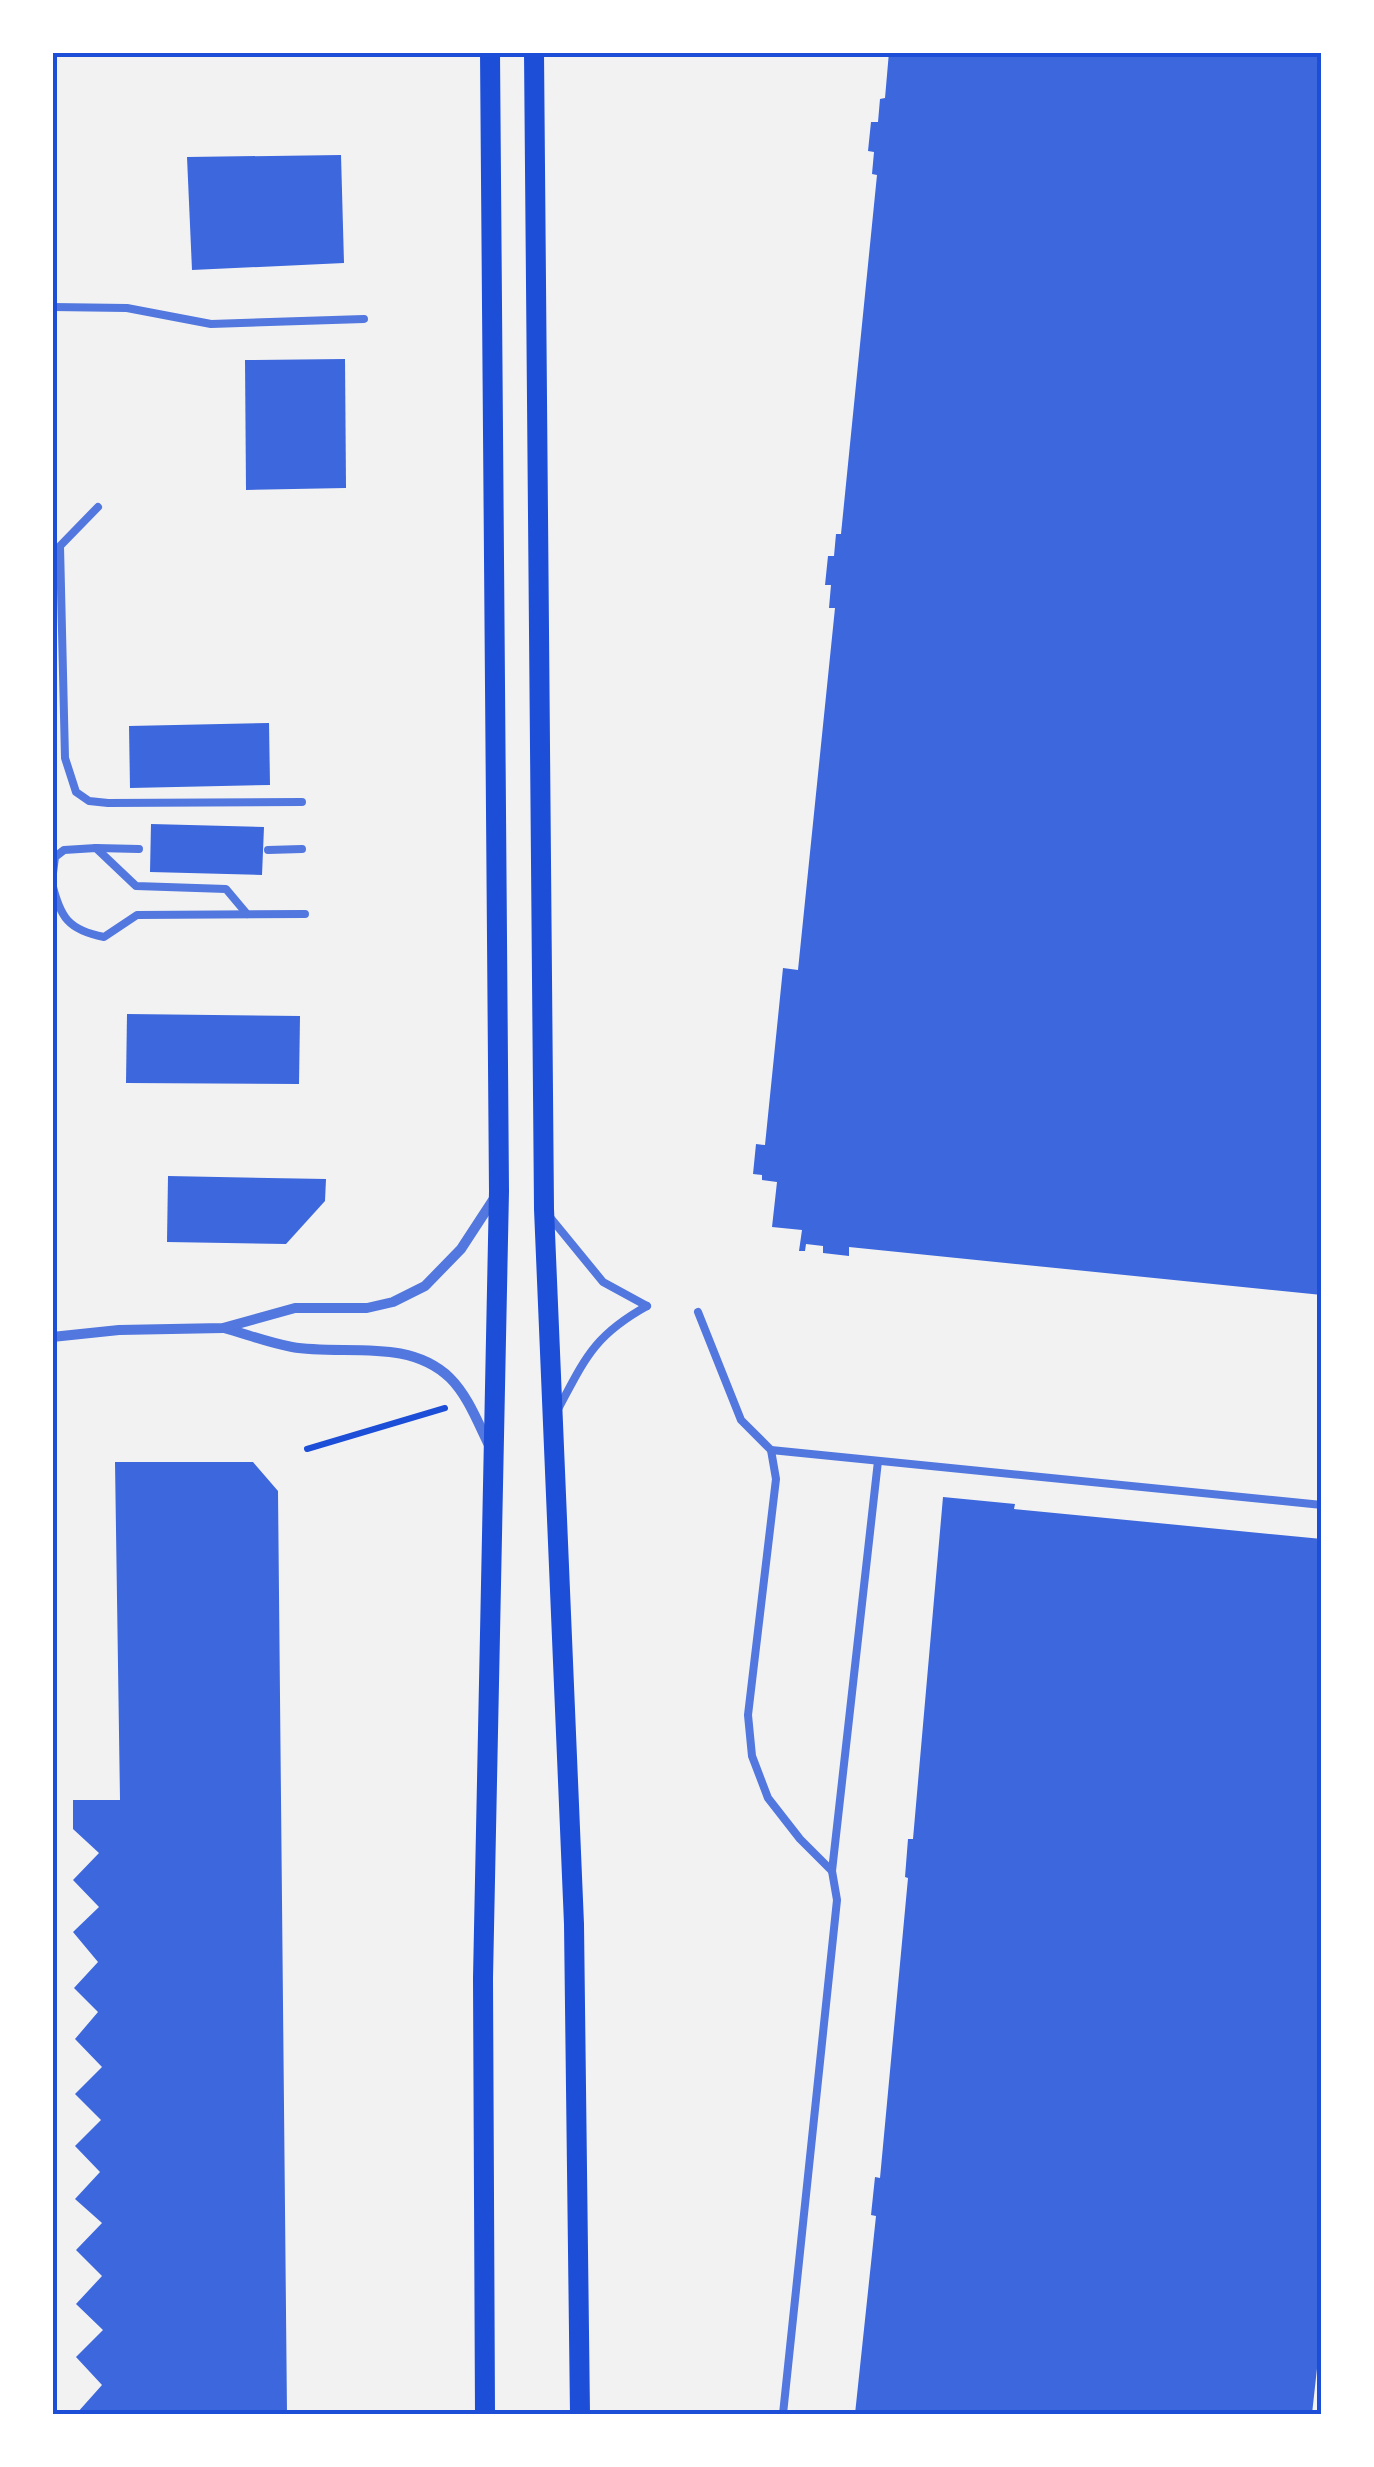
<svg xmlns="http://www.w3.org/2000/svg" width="1374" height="2467" font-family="Montserrat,sans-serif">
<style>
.building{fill:#3d67dc}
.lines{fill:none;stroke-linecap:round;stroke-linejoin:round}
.path{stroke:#1d4ed8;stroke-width:6}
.service{stroke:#5277de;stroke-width:8}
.minor{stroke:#5277de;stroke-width:10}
.secondary{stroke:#1d4ed8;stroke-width:20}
.neatline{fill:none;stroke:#1d4ed8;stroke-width:4}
</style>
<rect width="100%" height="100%" fill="#f2f2f2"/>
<g class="building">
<path d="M 889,52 L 1322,52 L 1322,1295 L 849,1247 L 849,1256 L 823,1253 L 823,1246 L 806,1244 L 805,1251 L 799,1251 L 802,1230 L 772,1227 L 777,1182 L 762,1180 L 762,1175 L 753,1174 L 756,1144 L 765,1145 L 783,968 L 798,970 L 835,608 L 829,608 L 831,585 L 825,585 L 828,556 L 834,556 L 836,534 L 841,534 L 877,175 L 872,174 L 874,152 L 868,151 L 871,122 L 878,122 L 880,99 L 885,98 Z"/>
<path d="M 341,155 L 344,263 L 192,270 L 187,157 Z"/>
<path d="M 345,359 L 346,488 L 246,490 L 245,360 Z"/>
<path d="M 269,723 L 270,785 L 130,788 L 129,726 Z"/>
<path d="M 151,824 L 264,827 L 262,875 L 150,872 Z"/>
<path d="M 127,1014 L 300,1016 L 299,1084 L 126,1083 Z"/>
<path d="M 168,1176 L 326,1179 L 325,1201 L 286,1244 L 167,1242 Z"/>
<path d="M 115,1462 L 253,1462 L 278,1491 L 287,2414 L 77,2413 L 102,2385 L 76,2357 L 103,2330 L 76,2304 L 102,2276 L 76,2250 L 102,2223 L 75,2199 L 100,2172 L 75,2146 L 101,2120 L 75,2094 L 102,2067 L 75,2039 L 98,2012 L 74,1988 L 98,1962 L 73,1932 L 99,1907 L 73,1880 L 99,1853 L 73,1829 L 73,1800 L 120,1800 Z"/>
<path d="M 943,1497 L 1015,1504 L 1014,1509 L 1322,1539 L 1322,2323 L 1312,2414 L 855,2414 L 876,2216 L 871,2215 L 875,2177 L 880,2178 L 908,1878 L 905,1877 L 908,1839 L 913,1839 Z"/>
</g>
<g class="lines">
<path class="path" d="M 307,1449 L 445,1408"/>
<g class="service">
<path d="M 52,307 L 127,308 L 211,324 L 364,319"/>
<path d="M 98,507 L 60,546 L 65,758 L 76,792 L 89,801 L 108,803 L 302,802"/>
<path d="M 96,848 L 139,849"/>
<path d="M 268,850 L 302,849"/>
<path d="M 52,881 L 55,857 L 64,850 L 96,848 L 136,886 L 226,889 L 247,914"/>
<path d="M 52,883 C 60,917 68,930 104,937 L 137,915 L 305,914"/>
<path d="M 549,1216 L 603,1282 L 647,1306"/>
<path d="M 698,1312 L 741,1420 L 771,1450 L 776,1479 L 748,1715 L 752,1756 L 768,1798 L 800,1839 L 832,1871 L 837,1900 L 783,2414"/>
<path d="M 557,1411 C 585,1359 593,1336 647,1306"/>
<path d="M 771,1450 L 1322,1505"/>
<path d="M 832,1871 L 878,1461"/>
</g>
<g class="minor">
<path d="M 224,1328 C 246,1334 269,1343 292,1347 C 342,1356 408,1337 450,1378 C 468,1396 478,1423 489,1445"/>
<path d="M 52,1337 L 119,1330 L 223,1328 L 295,1308 L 367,1308 L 393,1302 L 425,1286 L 461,1249 L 495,1197"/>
</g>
<g class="secondary">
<path d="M 534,52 L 544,1209 L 574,1924 L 580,2414"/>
<path d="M 485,2414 L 483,1978 L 499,1191 L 490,52"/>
</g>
</g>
<rect width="1374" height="2467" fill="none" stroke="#ffffff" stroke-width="110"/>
<rect x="55" y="55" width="1264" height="2357" class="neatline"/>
</svg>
